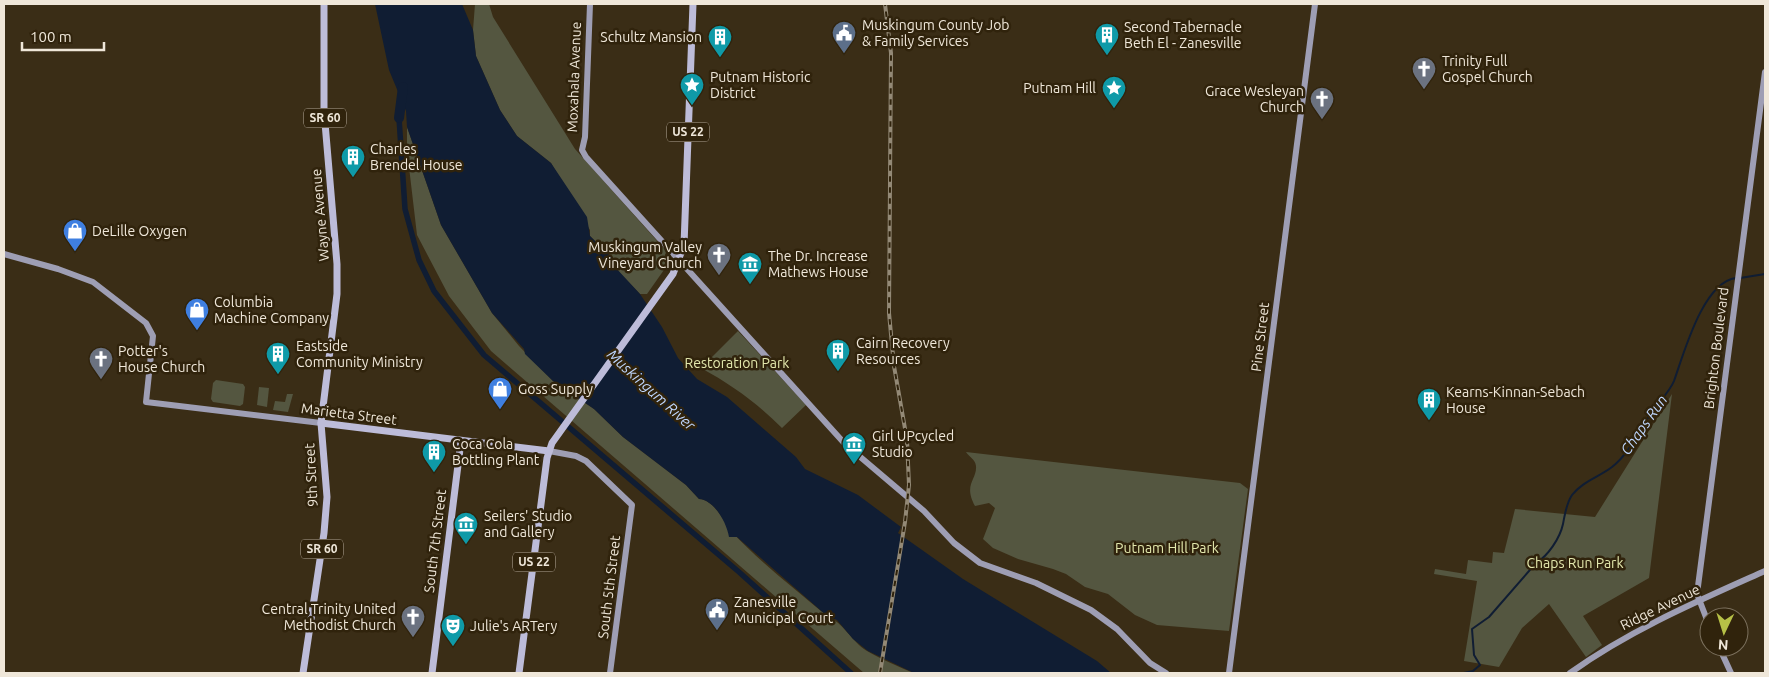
<svg xmlns="http://www.w3.org/2000/svg" width="1769" height="677" font-family="Ubuntu,sans-serif">
<style>
.green{fill:#545640}
.water{fill:#101d33}
.lines{fill:none;stroke-linecap:round;stroke-linejoin:round}
.stream{stroke:#101d33;stroke-width:2}
.canal{stroke:#101d33;stroke-width:5.5}
.river{stroke:#101d33;stroke-width:10}
.secondary{stroke:#9e9eb4;stroke-width:6}
.primary{stroke:#bdbcd9;stroke-width:7}
.rail-casing{stroke:#938976;stroke-width:4}
.rail{stroke:#30230c;stroke-width:2;stroke-dasharray:5.5;stroke-linecap:butt}
.labels{text-anchor:middle;stroke-width:5;stroke-linejoin:round;paint-order:stroke}
.shield{fill:#30230c;stroke:#b6ac9c;stroke-width:1}
.shield-label{font-size:12px;font-weight:bold;fill:#efe7d9}
.poi-label{font-size:14px;fill:#efe7d9;stroke:#30230c;text-anchor:start}
.street-label{font-size:14px;fill:#efe7d9;stroke:#30230c}
.park-label{font-size:14px;fill:#e3e8ad;stroke:#30230c}
.water-label{font-size:15px;font-style:italic;fill:#bed6fe;stroke:#30230c}
</style>
<rect width="100%" height="100%" fill="#3a2d16"/>
<g class="green">
<path d="M 475,4 L 489,4 L 493,17 L 575,149 L 667,252 L 665,254 L 666,267 L 647,294 L 640,294 L 614,267 L 614,259 L 590,236 L 590,230 L 551,163 L 517,136 L 500,110 L 476,56 L 473,30 Z"/>
<path d="M 407,127 L 441,225 L 492,313 L 519,346 L 553,381 L 594,409 L 623,437 L 686,485 L 699,499 C 715,500 724,523 733,533 C 761,563 795,589 827,616 C 844,623 851,641 867,651 C 881,659 899,667 914,673 L 864,673 L 491,351 L 449,296 L 417,235 L 407,150 Z"/>
<path d="M 738,331 L 806,405 L 782,428 C 757,403 732,385 701,368 Z"/>
<path d="M 216,380 L 243,384 L 245,387 L 243,404 L 240,406 L 213,402 L 211,399 L 213,383 Z"/>
<path d="M 259,387 L 269,388 L 267,407 L 257,405 Z"/>
<path d="M 287,394 L 293,394 L 288,412 L 273,410 L 275,401 L 285,402 Z"/>
<path d="M 1672,394 L 1649,578 L 1583,616 L 1602,645 L 1586,657 L 1549,604 L 1522,628 L 1499,667 L 1464,661 L 1477,581 L 1434,574 L 1435,569 L 1466,574 L 1468,560 L 1492,563 L 1493,552 L 1504,553 L 1515,509 L 1595,517 Z"/>
<path d="M 966,452 L 1240,483 L 1248,489 L 1229,631 L 1157,625 L 1135,615 L 1108,594 L 1085,587 L 1066,574 L 1053,569 L 1018,559 L 993,548 L 983,539 L 995,508 L 989,503 L 975,506 C 963,484 977,480 976,466 C 975,459 969,457 966,452 Z"/>
</g>
<path class="water" d="M 375,4 L 462,4 L 473,30 L 476,56 L 500,110 L 517,136 L 551,163 L 587,217 L 590,236 L 614,260 L 615,267 L 640,294 L 662,327 L 678,358 L 697,379 L 727,397 L 796,457 L 805,469 L 858,495 L 901,527 L 898,533 L 963,579 L 1097,661 L 1111,673 L 914,673 L 868,651 L 853,639 L 837,620 L 827,616 L 737,537 L 729,537 C 727,524 715,500 699,499 L 686,485 L 623,437 L 594,409 L 553,381 L 525,354 L 524,349 L 492,313 L 441,225 L 407,127 L 406,111 L 389,70 Z"/>
<g class="lines">
<g class="stream">
<path d="M 1740,278 L 1765,274"/>
<path d="M 1464,673 L 1473,671 L 1480,665 L 1474,655 L 1472,629 L 1489,617 L 1536,563 C 1548,556 1560,538 1563,524 C 1565,514 1566,504 1572,495 C 1583,481 1599,477 1612,467 C 1630,453 1639,430 1652,412 C 1659,402 1670,391 1674,381 C 1684,353 1703,282 1736,278"/>
</g>
<path class="canal" d="M 399,118 L 405,209 L 419,260 L 434,291 L 484,355 L 739,572 L 851,673"/>
<path class="river" d="M 399,118 L 403,87"/>
<g class="secondary">
<path d="M 590,4 L 585,137 L 582,150 L 586,157 L 845,444 L 924,511 L 954,543 L 980,563 L 1036,583 L 1091,610 L 1117,629 L 1150,663 L 1166,673"/>
<path d="M 4,254 L 58,269 L 93,282 L 146,323 L 153,336 L 146,402 L 321,423"/>
<path d="M 549,451 L 576,456 L 586,461 L 632,505 L 610,673"/>
<path d="M 1709,625 L 1697,594 L 1765,72"/>
<path d="M 1719,647 L 1731,673"/>
<path d="M 1229,673 L 1315,4"/>
<path d="M 1570,673 C 1630,630 1698,601 1765,571"/>
</g>
<g class="primary">
<path d="M 321,423 L 549,451"/>
<path d="M 303,673 L 324,533 L 327,497 L 321,423 L 337,294 L 337,264 L 324,111 L 324,4"/>
<path d="M 432,673 L 461,441"/>
<path d="M 519,673 L 547,458 L 552,443 L 673,274 L 684,245 L 693,4"/>
</g>
<defs>
<path id="rail" d="M 880,673 L 905,522 L 909,485 L 907,440 L 894,366 L 889,313 L 891,53 L 885,4"/>
</defs>
<use href="#rail" class="rail-casing"/>
<use href="#rail" class="rail"/>
</g>
<defs>
<symbol id="civic-pin" viewBox="-11 -11 22 30"><path d="M0 17L-7.5 6A9.5 9.5 0 1 1 7.5 6Z" fill="#5c6f8a" stroke="#30230c"/><path d="M-.6-6.5H3V-4.5H.6V-3L4-1V1h2V6H-6V1h2V-1L-.6-3ZM-1.2 2.5V6h2.4V2.5Z" fill="#fff"/></symbol>
<symbol id="building-pin" viewBox="-11 -11 22 30"><path d="M0 17L-7.5 6A9.5 9.5 0 1 1 7.5 6Z" fill="#0f9aa8" stroke="#30230c"/><path d="M-4-6H4V6H1V3H-1V6H-4ZM-2.5-4.3h1.7v1.8h-1.7ZM.8-4.3h1.7v1.8H.8ZM-2.5-1h1.7V.8h-1.7ZM.8-1h1.7V.8H.8Z" fill="#fff"/></symbol>
<symbol id="church-pin" viewBox="-11 -11 22 30"><path d="M0 17L-7.5 6A9.5 9.5 0 1 1 7.5 6Z" fill="#6b7280" stroke="#30230c"/><path d="M-1.2-6h2.4v3.5h3.3v2.4h-3.3V6h-2.4V-.1h-3.3v-2.4h3.3Z" fill="#fff"/></symbol>
<symbol id="sight-pin" viewBox="-11 -11 22 30"><path d="M0 17L-7.5 6A9.5 9.5 0 1 1 7.5 6Z" fill="#0f9aa8" stroke="#30230c"/><path d="M0-6L1.8-2.2L6-1.7L2.9 1.2L3.7 5.4L0 3.3L-3.7 5.4L-2.9 1.2L-6-1.7L-1.8-2.2Z" fill="#fff"/></symbol>
<symbol id="shop-pin" viewBox="-11 -11 22 30"><path d="M0 17L-7.5 6A9.5 9.5 0 1 1 7.5 6Z" fill="#3f7fe0" stroke="#30230c"/><path d="M-5-2.5h2.3a2.7 3.5 0 0 1 5.4 0H5L5.5 6h-11ZM-1.5-2.5h3a1.5 2.3 0 0 0-3 0Z" fill="#fff"/></symbol>
<symbol id="museum-pin" viewBox="-11 -11 22 30"><path d="M0 17L-7.5 6A9.5 9.5 0 1 1 7.5 6Z" fill="#0f9aa8" stroke="#30230c"/><path d="M0-6L6-3V-2H-6V-3ZM-5-1h2V3h-2ZM-1-1h2V3h-2ZM3-1h2V3H3ZM-6 4H6V6H-6Z" fill="#fff"/></symbol>
<symbol id="theatre-pin" viewBox="-11 -11 22 30"><path d="M0 17L-7.5 6A9.5 9.5 0 1 1 7.5 6Z" fill="#0f9aa8" stroke="#30230c"/><path d="M-5-5.5Q0-4 5-5.5V0Q5 5 0 6Q-5 5-5 0ZM-3.3-2.5H-1v1.5H-3.3ZM1-2.5H3.3v1.5H1ZM-2.8 1Q0 5.5 2.8 1Z" fill="#fff"/></symbol>
</defs>
<g fill-rule="evenodd">
<use href="#civic-pin" x="830" y="19" width="28" height="38"/>
<use href="#building-pin" x="1093" y="21" width="28" height="38"/>
<use href="#building-pin" x="706" y="23" width="28" height="38"/>
<use href="#church-pin" x="1410" y="55" width="28" height="38"/>
<use href="#sight-pin" x="678" y="71" width="28" height="38"/>
<use href="#sight-pin" x="1100" y="74" width="28" height="38"/>
<use href="#church-pin" x="1308" y="85" width="28" height="38"/>
<use href="#building-pin" x="339" y="143" width="28" height="38"/>
<use href="#shop-pin" x="61" y="217" width="28" height="38"/>
<use href="#church-pin" x="705" y="241" width="28" height="38"/>
<use href="#museum-pin" x="736" y="250" width="28" height="38"/>
<use href="#shop-pin" x="183" y="296" width="28" height="38"/>
<use href="#building-pin" x="824" y="337" width="28" height="38"/>
<use href="#building-pin" x="264" y="340" width="28" height="38"/>
<use href="#church-pin" x="87" y="345" width="28" height="38"/>
<use href="#shop-pin" x="486" y="375" width="28" height="38"/>
<use href="#building-pin" x="1415" y="386" width="28" height="38"/>
<use href="#museum-pin" x="840" y="430" width="28" height="38"/>
<use href="#building-pin" x="420" y="438" width="28" height="38"/>
<use href="#museum-pin" x="452" y="510" width="28" height="38"/>
<use href="#civic-pin" x="703" y="596" width="28" height="38"/>
<use href="#church-pin" x="399" y="603" width="28" height="38"/>
<use href="#theatre-pin" x="439" y="612" width="28" height="38"/>
</g>
<g class="labels">
<g class="shield">
<rect x="304" y="108.5" width="42" height="19" rx="4"/>
<rect x="667" y="122.5" width="42" height="19" rx="4"/>
<rect x="301" y="539.5" width="42" height="19" rx="4"/>
<rect x="513" y="552.5" width="42" height="19" rx="4"/>
</g>
<g class="shield-label">
<text x="325" y="122">SR 60</text>
<text x="688" y="136">US 22</text>
<text x="322" y="553">SR 60</text>
<text x="534" y="566">US 22</text>
</g>
<g class="poi-label">
<text x="862" y="30">Muskingum County Job<tspan x="862" dy="16">&amp; Family Services</tspan></text>
<text x="1124" y="32">Second Tabernacle<tspan x="1124" dy="16">Beth El - Zanesville</tspan></text>
<text x="702" y="42" text-anchor="end">Schultz Mansion</text>
<text x="1442" y="66">Trinity Full<tspan x="1442" dy="16">Gospel Church</tspan></text>
<text x="710" y="82">Putnam Historic<tspan x="710" dy="16">District</tspan></text>
<text x="1096" y="93" text-anchor="end">Putnam Hill</text>
<text x="1304" y="96" text-anchor="end">Grace Wesleyan<tspan x="1304" dy="16">Church</tspan></text>
<text x="370" y="154">Charles<tspan x="370" dy="16">Brendel House</tspan></text>
<text x="92" y="236">DeLille Oxygen</text>
<text x="702" y="252" text-anchor="end">Muskingum Valley<tspan x="702" dy="16">Vineyard Church</tspan></text>
<text x="768" y="261">The Dr. Increase<tspan x="768" dy="16">Mathews House</tspan></text>
<text x="214" y="307">Columbia<tspan x="214" dy="16">Machine Company</tspan></text>
<text x="856" y="348">Cairn Recovery<tspan x="856" dy="16">Resources</tspan></text>
<text x="296" y="351">Eastside<tspan x="296" dy="16">Community Ministry</tspan></text>
<text x="118" y="356">Potter's<tspan x="118" dy="16">House Church</tspan></text>
<text x="518" y="394">Goss Supply</text>
<text x="1446" y="397">Kearns-Kinnan-Sebach<tspan x="1446" dy="16">House</tspan></text>
<text x="872" y="441">Girl UPcycled<tspan x="872" dy="16">Studio</tspan></text>
<text x="452" y="449">Coca Cola<tspan x="452" dy="16">Bottling Plant</tspan></text>
<text x="484" y="521">Seilers' Studio<tspan x="484" dy="16">and Gallery</tspan></text>
<text x="734" y="607">Zanesville<tspan x="734" dy="16">Municipal Court</tspan></text>
<text x="396" y="614" text-anchor="end">Central Trinity United<tspan x="396" dy="16">Methodist Church</tspan></text>
<text x="470" y="631">Julie's ARTery</text>
</g>
<g class="street-label">
<text transform="translate(574 77) rotate(-88)" y="5">Moxahala Avenue</text>
<text transform="translate(320 215) rotate(-95)" y="5">Wayne Avenue</text>
<text transform="translate(1260 337) rotate(-83)" y="5">Pine Street</text>
<text transform="translate(1716 348) rotate(-83)" y="5">Brighton Boulevard</text>
<text transform="translate(349 414) rotate(7)" y="5">Marietta Street</text>
<text transform="translate(311 475) rotate(-93)" y="5">9th Street</text>
<text transform="translate(435 541) rotate(-83)" y="5">South 7th Street</text>
<text transform="translate(609 587) rotate(-83)" y="5">South 5th Street</text>
<text transform="translate(1660 607) rotate(-26)" y="5">Ridge Avenue</text>
</g>
<g class="park-label">
<text x="737" y="368">Restoration Park</text>
<text x="1167" y="553">Putnam Hill Park</text>
<text x="1575" y="568">Chaps Run Park</text>
</g>
<g class="water-label">
<text transform="translate(651 390) rotate(42)" y="5">Muskingum River</text>
<text transform="translate(1644 425) rotate(-55)" y="5">Chaps Run</text>
</g>
</g>
<rect width="1769" height="677" fill="none" stroke="#efe7d9" stroke-width="10"/>
<g transform="translate(1724 632) rotate(184)"><circle r="24" fill="#30230c" stroke="#7c715e"/>
<path d="M0-4L9 19L0 12L-9 19Z" fill="#b7c147"/>
<text y="-8" font-size="14" font-weight="bold" text-anchor="middle" fill="#efe7d9">N</text>
</g>
<path d="M22 42v8h82v-8" fill="none" stroke="#efe7d9" stroke-width="2.5"/>
<text x="30" y="42" font-size="15" fill="#efe7d9" stroke="#30230c" stroke-width="4" paint-order="stroke">100 m</text>
</svg>
